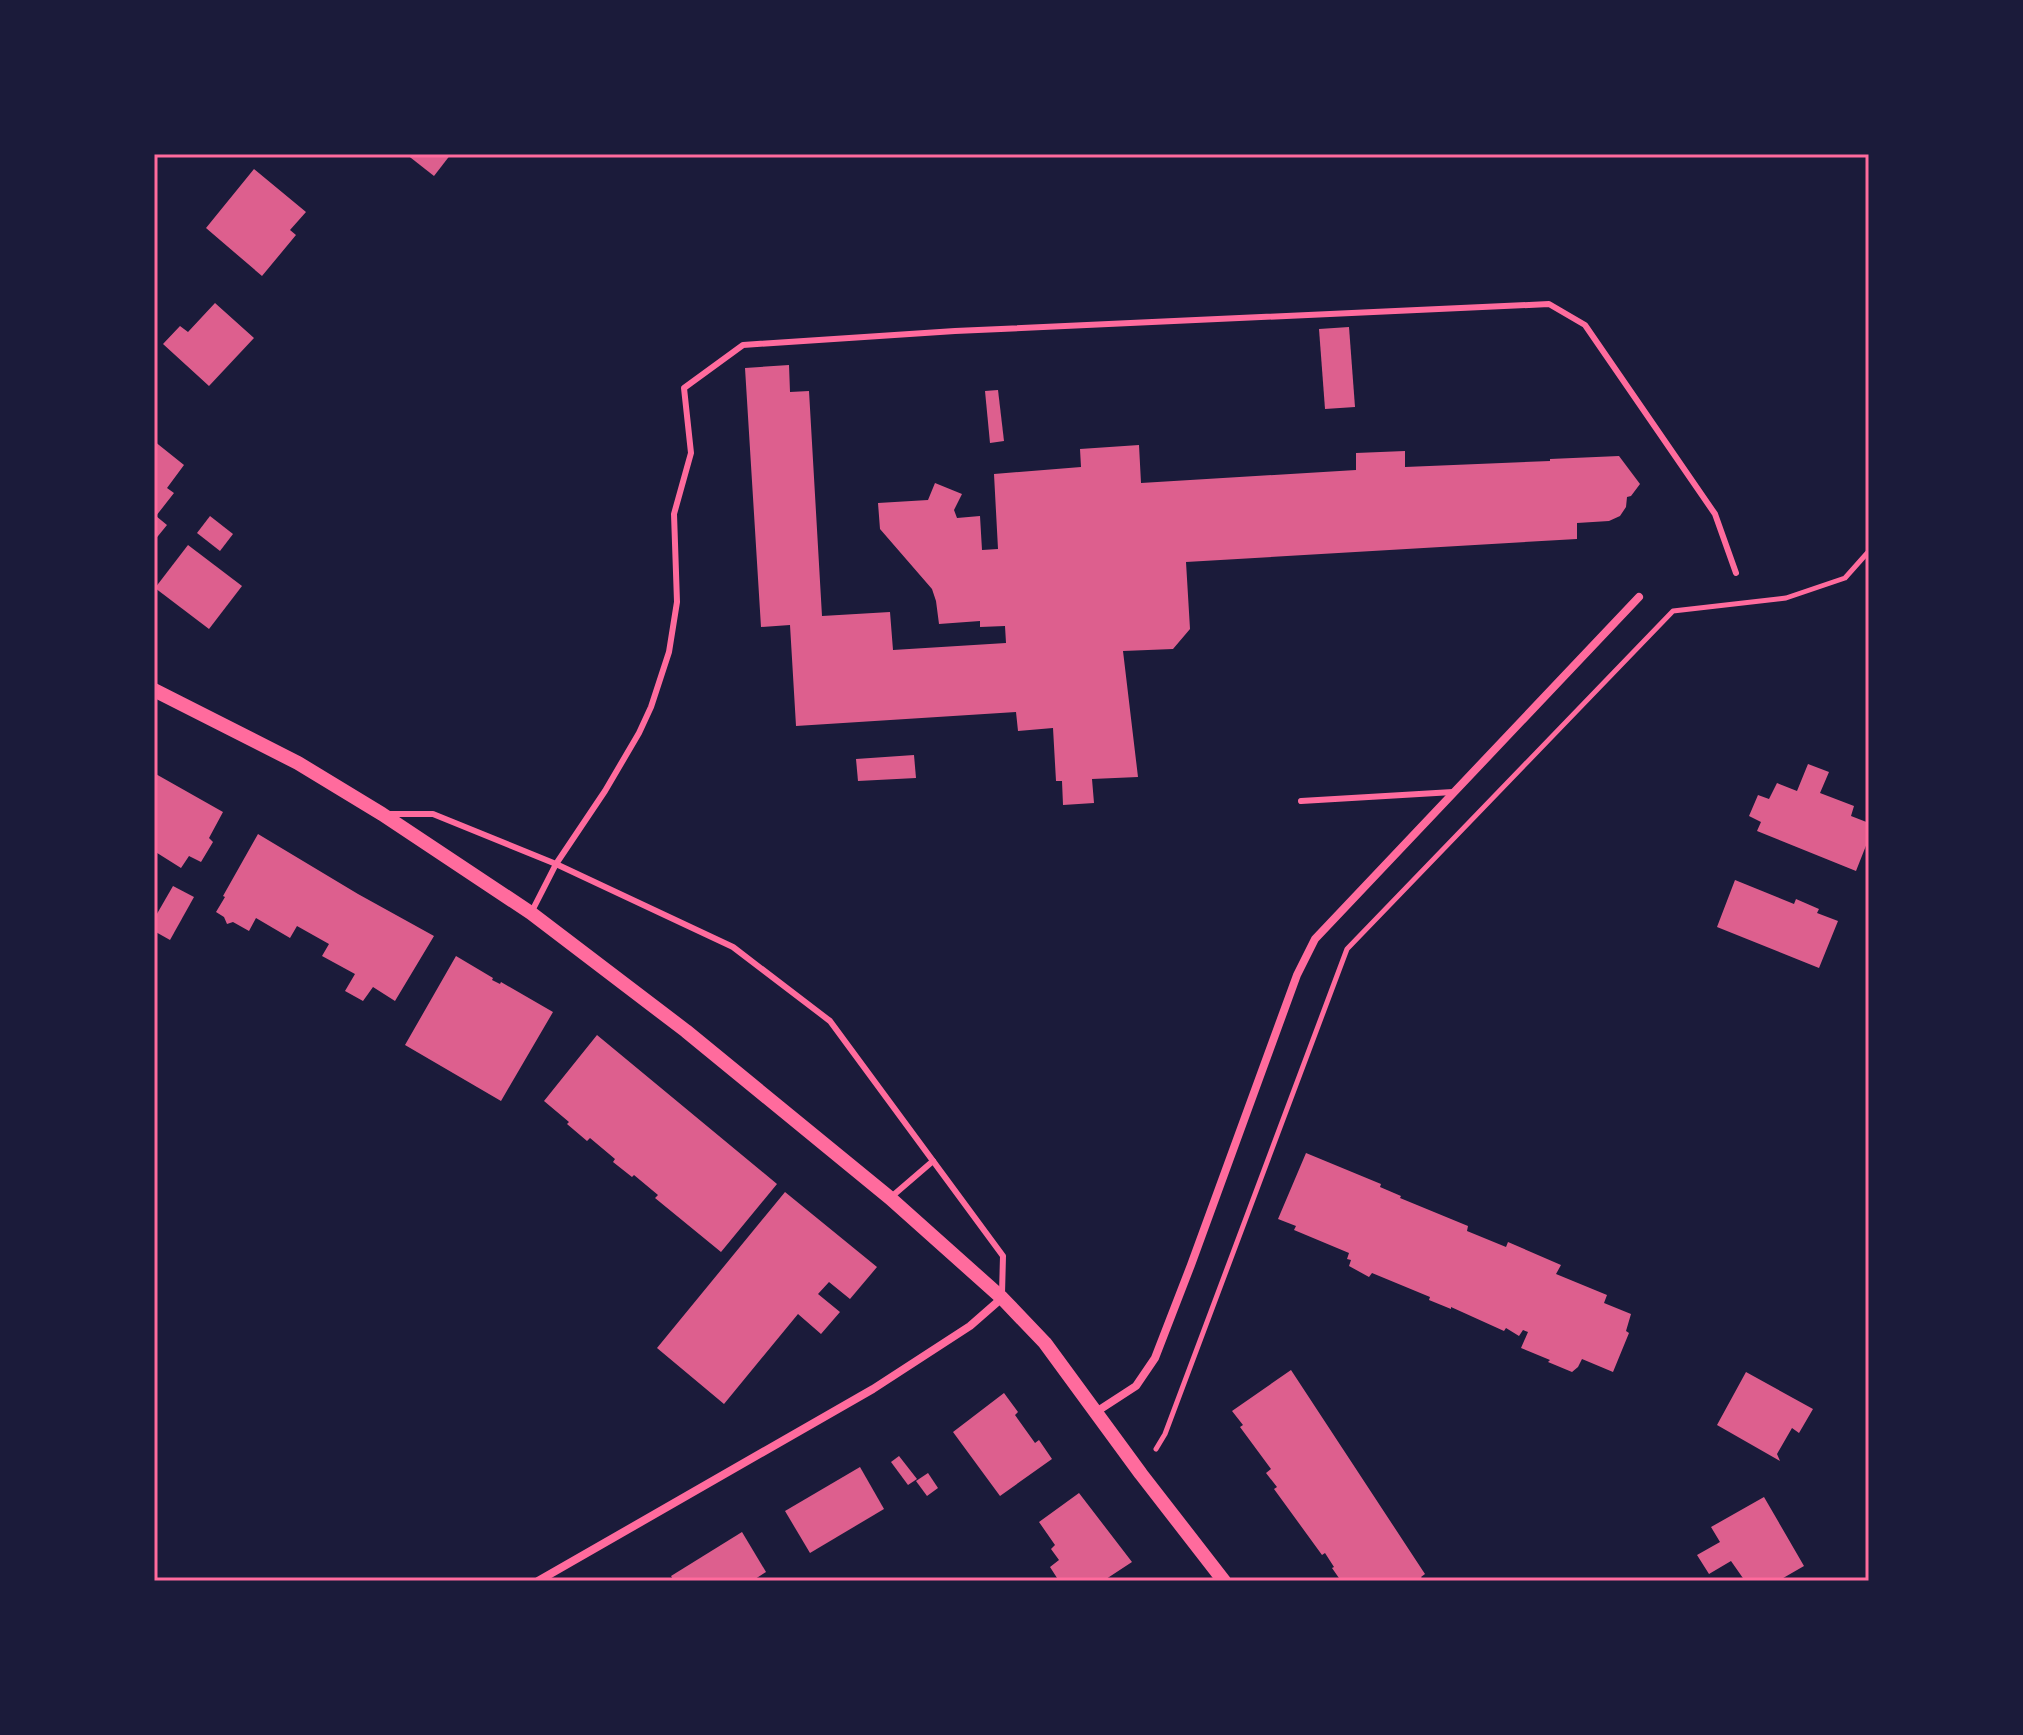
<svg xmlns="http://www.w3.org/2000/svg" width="2023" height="1735" font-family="Mulish,sans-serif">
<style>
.building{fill:#dd5f8e}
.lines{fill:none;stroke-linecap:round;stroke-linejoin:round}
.path{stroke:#ff6b9d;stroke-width:5}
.service{stroke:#ff6b9d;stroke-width:6}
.minor{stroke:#ff6b9d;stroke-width:8}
.tertiary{stroke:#ff6b9d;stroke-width:14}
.neatline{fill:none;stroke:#ff6b9d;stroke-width:3}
</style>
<rect width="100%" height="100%" fill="#1b1b3a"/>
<g class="building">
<path d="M 406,154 L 451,154 L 434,176 Z"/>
<path d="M 254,169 L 306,212 L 290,230 L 296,235 L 262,276 L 206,228 Z"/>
<path d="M 215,303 L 254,338 L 209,386 L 163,344 L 180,326 L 188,332 Z"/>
<path d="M 1349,327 L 1355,407 L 1325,409 L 1319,329 Z"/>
<path d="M 789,365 L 790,392 L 809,391 L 822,616 L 890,612 L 893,650 L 1006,643 L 1005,626 L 980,627 L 980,621 L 939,624 L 936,601 L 932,589 L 880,529 L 878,503 L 928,500 L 935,483 L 962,494 L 954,510 L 957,518 L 980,516 L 982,550 L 998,549 L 994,474 L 1081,467 L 1080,449 L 1139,445 L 1141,483 L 1356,470 L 1356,453 L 1405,451 L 1405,467 L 1550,461 L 1550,459 L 1619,456 L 1640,484 L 1631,496 L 1627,497 L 1626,507 L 1620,516 L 1609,521 L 1577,523 L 1577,539 L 1186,562 L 1190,629 L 1173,649 L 1123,651 L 1138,777 L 1092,779 L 1094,803 L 1063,805 L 1062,781 L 1056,781 L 1053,728 L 1018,731 L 1016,712 L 796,726 L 790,625 L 761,627 L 745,368 Z"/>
<path d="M 998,390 L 1004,441 L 990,443 L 985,391 Z"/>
<path d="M 154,441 L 184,465 L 167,488 L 174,493 L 156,516 L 167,525 L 154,541 Z"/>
<path d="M 210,516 L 233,534 L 220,551 L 197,533 Z"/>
<path d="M 188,545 L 242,586 L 209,629 L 155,588 Z"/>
<path d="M 914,755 L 916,778 L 858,781 L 856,759 Z"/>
<path d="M 1808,764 L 1829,772 L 1820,793 L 1854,806 L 1851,816 L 1869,823 L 1869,838 L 1856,871 L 1757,831 L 1761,822 L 1749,816 L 1758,795 L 1769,799 L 1777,783 L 1797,791 Z"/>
<path d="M 154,773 L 223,812 L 209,838 L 213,842 L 201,862 L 189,856 L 181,868 L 154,851 Z"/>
<path d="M 258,834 L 358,894 L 434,936 L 395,1001 L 373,987 L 363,1001 L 345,991 L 355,974 L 322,956 L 329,944 L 297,926 L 290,938 L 256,918 L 249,931 L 233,922 L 227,924 L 224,917 L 216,912 L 225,897 L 223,896 Z"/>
<path d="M 1735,880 L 1794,904 L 1796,899 L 1819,909 L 1817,913 L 1838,921 L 1819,968 L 1717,927 Z"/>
<path d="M 173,886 L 194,897 L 170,940 L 154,931 L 154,919 Z"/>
<path d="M 456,956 L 493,978 L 492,980 L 500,984 L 501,982 L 553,1012 L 501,1101 L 405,1045 Z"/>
<path d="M 597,1035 L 777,1184 L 721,1252 L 655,1198 L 658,1195 L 634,1175 L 632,1177 L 613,1162 L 615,1159 L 590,1138 L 587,1141 L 567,1124 L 569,1122 L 544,1101 Z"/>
<path d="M 1306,1153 L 1381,1184 L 1380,1187 L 1401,1196 L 1400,1198 L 1468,1226 L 1467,1231 L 1506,1247 L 1508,1242 L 1561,1265 L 1556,1274 L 1607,1295 L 1604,1303 L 1631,1314 L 1626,1331 L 1629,1333 L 1613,1372 L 1582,1359 L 1578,1367 L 1572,1372 L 1548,1362 L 1550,1360 L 1521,1348 L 1528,1332 L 1523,1330 L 1519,1336 L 1506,1328 L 1504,1331 L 1451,1307 L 1451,1309 L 1429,1300 L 1430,1297 L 1372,1273 L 1369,1277 L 1349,1266 L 1351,1260 L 1347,1259 L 1349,1253 L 1294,1230 L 1296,1226 L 1278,1219 Z"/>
<path d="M 785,1192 L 877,1267 L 850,1299 L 829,1282 L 818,1294 L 840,1312 L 821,1334 L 798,1314 L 724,1404 L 657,1348 Z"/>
<path d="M 1291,1370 L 1423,1571 L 1425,1574 L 1421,1577 L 1424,1581 L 1341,1581 L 1332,1568 L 1334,1567 L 1325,1553 L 1322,1555 L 1274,1489 L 1277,1487 L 1266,1473 L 1271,1469 L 1240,1427 L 1243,1425 L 1232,1411 Z"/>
<path d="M 1746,1372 L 1813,1409 L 1799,1433 L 1792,1428 L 1777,1454 L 1780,1461 L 1717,1425 Z"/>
<path d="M 1004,1393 L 1018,1412 L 1015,1415 L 1035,1443 L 1039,1440 L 1052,1459 L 1000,1496 L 953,1432 Z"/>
<path d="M 899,1456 L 917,1479 L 908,1485 L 891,1462 Z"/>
<path d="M 860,1467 L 884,1509 L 810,1553 L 785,1511 Z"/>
<path d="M 928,1473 L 938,1488 L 927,1496 L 916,1481 Z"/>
<path d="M 1079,1493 L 1132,1562 L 1103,1581 L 1059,1581 L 1050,1567 L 1059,1560 L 1051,1549 L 1055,1545 L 1039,1522 Z"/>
<path d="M 1764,1497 L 1804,1566 L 1778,1581 L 1745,1581 L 1731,1561 L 1709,1574 L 1697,1555 L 1720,1542 L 1711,1527 Z"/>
<path d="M 742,1532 L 766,1572 L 752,1581 L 674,1581 L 671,1576 Z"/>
</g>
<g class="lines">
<path class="path" d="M 1156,1449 L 1165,1434 L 1347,949 L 1673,611 L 1786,598 L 1845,578 L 1869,551"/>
<g class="service">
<path d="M 1301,801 L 1453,792"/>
<path d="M 389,814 L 433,814 L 556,864 L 733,947 L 830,1021 L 1003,1256 L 1002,1294"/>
<path d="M 531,913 L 556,864 L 605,791 L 639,733 L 651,707 L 669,652 L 677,602 L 674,514 L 691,453 L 684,388 L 743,345 L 955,331 L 1549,304 L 1585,325 L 1715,514 L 1736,573"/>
<path d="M 890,1198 L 933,1161"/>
</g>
<g class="minor">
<path d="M 1096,1412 L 1136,1386 L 1155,1358 L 1191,1265 L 1297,975 L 1315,939 L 1639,597"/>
<path d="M 538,1581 L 873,1389 L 970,1326 L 1002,1298"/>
</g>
<path class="tertiary" d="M 154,690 L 298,763 L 382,814 L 531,913 L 686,1031 L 890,1198 L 1002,1298 L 1045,1343 L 1141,1474 L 1224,1581"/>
</g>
<rect width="2023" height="1735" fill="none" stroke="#1b1b3a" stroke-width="312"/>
<rect x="156" y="156" width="1711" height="1423" class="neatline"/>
</svg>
